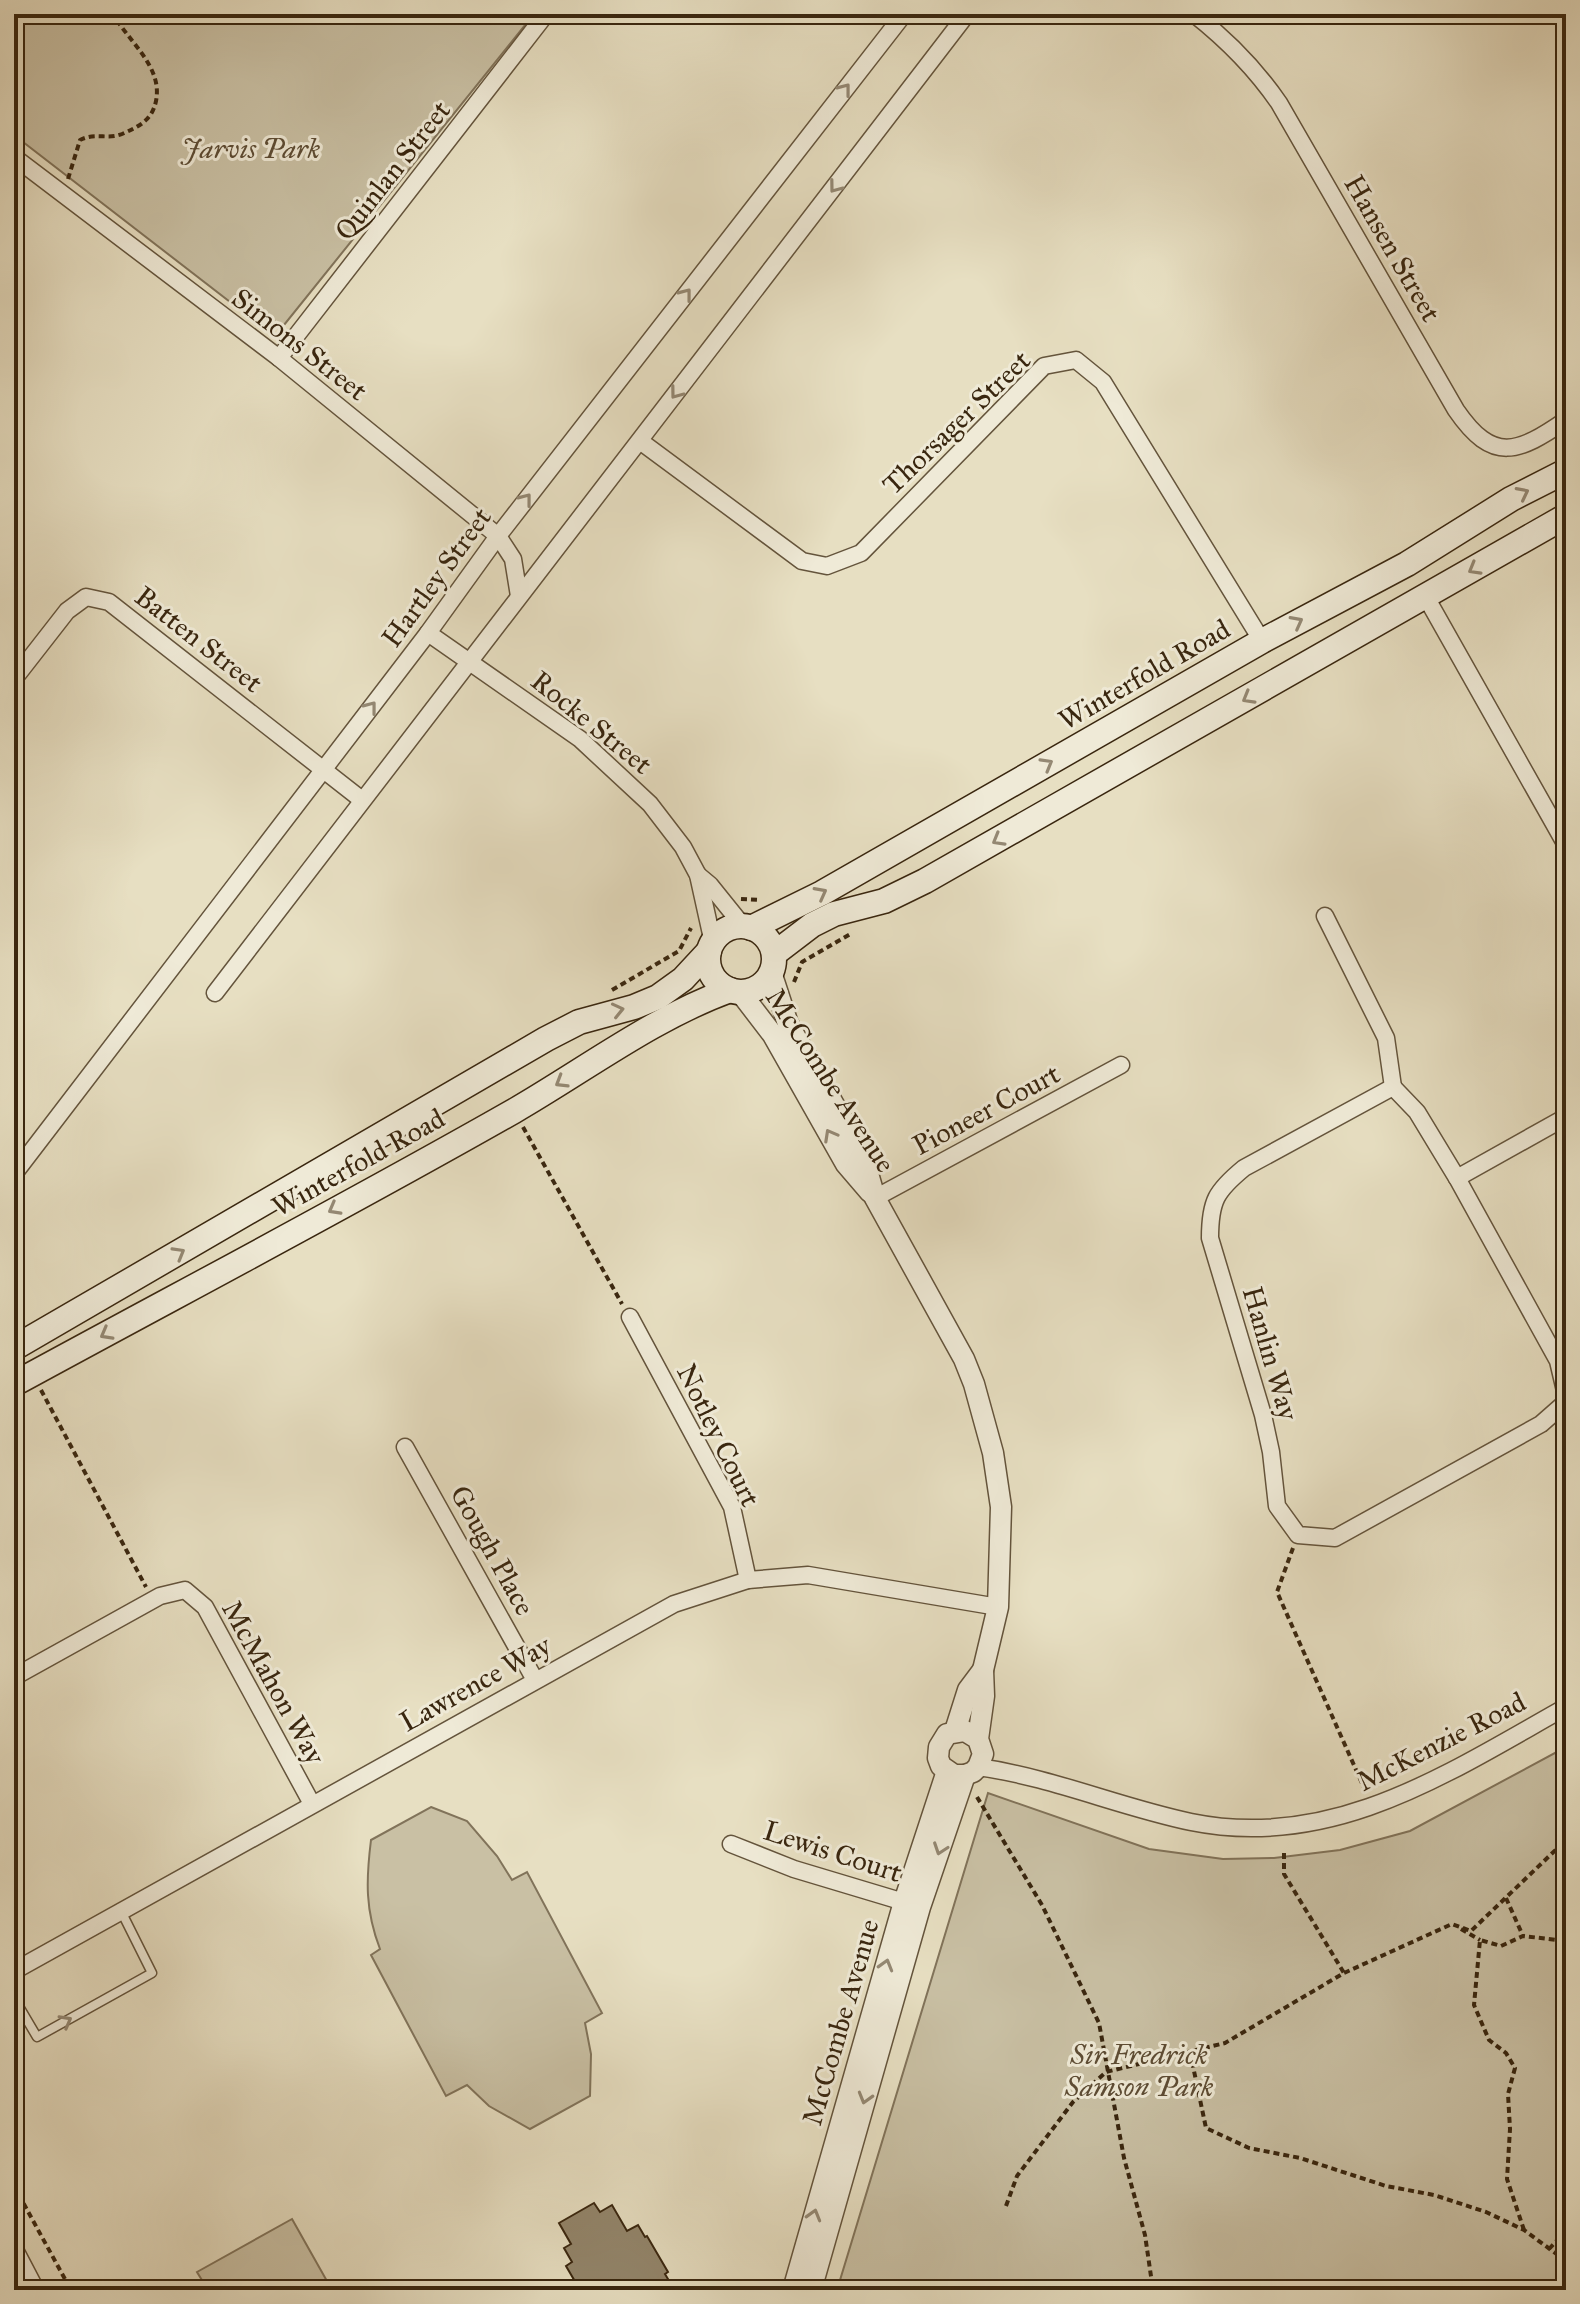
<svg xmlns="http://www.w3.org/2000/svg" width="1580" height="2304" font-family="'IM FELL Great Primer',serif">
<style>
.green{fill:#c9c0a4;stroke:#81735a;stroke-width:2}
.building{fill:#93866c;stroke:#39260f;stroke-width:2}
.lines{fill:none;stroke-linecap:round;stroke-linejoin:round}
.service-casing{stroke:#64543c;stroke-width:11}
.minor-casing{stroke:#64543c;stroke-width:19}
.tertiary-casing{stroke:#64543c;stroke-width:23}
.secondary-casing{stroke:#39260f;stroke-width:27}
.path{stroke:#39260f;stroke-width:4;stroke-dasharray:6 4;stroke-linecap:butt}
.service{stroke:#efead7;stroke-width:8}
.minor{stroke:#efead7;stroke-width:16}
.tertiary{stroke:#efead7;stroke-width:20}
.secondary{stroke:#efead7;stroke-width:24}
.oneway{stroke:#948873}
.labels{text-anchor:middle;stroke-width:6;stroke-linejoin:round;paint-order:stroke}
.park-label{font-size:28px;font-style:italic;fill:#5d4c34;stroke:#efead7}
.street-label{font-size:28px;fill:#39260f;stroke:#efead7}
</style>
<rect width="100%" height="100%" fill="#e7dfc2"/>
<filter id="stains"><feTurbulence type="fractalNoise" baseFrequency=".0025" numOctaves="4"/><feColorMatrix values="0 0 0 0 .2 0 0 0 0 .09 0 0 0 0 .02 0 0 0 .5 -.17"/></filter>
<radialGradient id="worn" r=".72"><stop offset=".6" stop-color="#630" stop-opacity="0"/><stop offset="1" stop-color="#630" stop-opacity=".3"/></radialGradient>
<g class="green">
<path d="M 14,14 L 534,14 L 284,325 L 265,329 L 14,135 Z"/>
<path d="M 1566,1747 L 1566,2290 L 837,2290 L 988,1793 L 1149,1849 L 1223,1859 L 1274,1858 L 1340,1850 L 1410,1831 Z"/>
<path d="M 431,1807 L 467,1821 L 497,1856 L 512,1880 L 527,1872 L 602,2013 L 585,2023 L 591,2054 L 590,2096 L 530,2129 L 489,2106 L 467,2085 L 446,2096 L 371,1955 L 380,1949 C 365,1910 366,1880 371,1840 Z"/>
<path d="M 292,2219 L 332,2290 L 208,2290 L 197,2272 Z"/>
</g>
<path class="building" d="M 594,2203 L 600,2212 L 612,2205 L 627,2231 L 638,2225 L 645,2237 L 647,2236 L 668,2272 L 665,2274 L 671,2284 L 660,2290 L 580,2290 L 566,2266 L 572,2262 L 564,2248 L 571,2244 L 559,2223 Z"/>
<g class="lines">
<defs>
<path id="service" d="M 14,1998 L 37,2037 L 152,1973 L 121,1911"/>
<g id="minor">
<path d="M 1194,14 C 1227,40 1255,68 1279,103 L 1456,410 C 1493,464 1518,453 1566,420"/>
<path d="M 14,157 L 279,358 L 498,536 L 513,559 L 519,596"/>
<path d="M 279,358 L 546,14"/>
<path d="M 640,441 L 802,561 L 827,566 L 861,553 L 1044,366 L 1076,360 L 1103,382 L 1262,641"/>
<path d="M 1426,597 L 1566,845"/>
<path d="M 428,633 L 580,739 L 650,804 L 683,847 L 698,875 L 713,943"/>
<path d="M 14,679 L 67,611 L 86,597 L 109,602 L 362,800"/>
<path d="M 698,875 L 710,885 L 743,926"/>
<path d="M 1325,916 L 1386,1038 L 1393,1087"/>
<path d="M 215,993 L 967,14"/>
<path d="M 1393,1087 L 1244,1168 C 1216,1191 1210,1201 1210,1238 L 1263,1415 L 1271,1452 L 1277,1506 L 1298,1535 L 1335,1538 L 1541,1424 L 1566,1402"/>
<path d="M 1393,1087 L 1417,1112 L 1457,1178 L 1558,1361 L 1566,1395"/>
<path d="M 14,1174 L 428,633 L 498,536 L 904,14"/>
<path d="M 1457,1178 L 1566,1117"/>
<path d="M 875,1198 L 1121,1065"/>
<path d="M 630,1317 L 732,1507 L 748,1580"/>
<path d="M 405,1447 L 535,1680"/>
<path d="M 14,1677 L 160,1596 L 185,1590 L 205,1607 L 312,1804"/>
<path d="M 978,1767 C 1051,1777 1119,1807 1191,1822 C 1333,1851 1448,1773 1566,1707"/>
<path d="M 731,1844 L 794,1869 L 914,1905"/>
<path d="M 14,1971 L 674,1604 L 748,1580 L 808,1575 L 998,1607"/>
<path d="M 14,2248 L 36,2290"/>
</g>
<g id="tertiary">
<path d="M 771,972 L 788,1024 L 863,1156 L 875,1198 L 964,1359 L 974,1384 L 993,1453 L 1001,1507 L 998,1607 L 983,1670 L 984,1696 L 978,1739 L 983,1754 L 978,1767 L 973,1772 L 965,1775 L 954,1775 L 941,1766 L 938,1758 L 939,1747 L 947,1734 L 965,1731 L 978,1739"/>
<path d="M 740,992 L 773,1035 L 846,1164 L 870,1192"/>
<path d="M 955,1731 L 968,1690 L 983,1670"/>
<path d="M 793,2290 L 904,1902 L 947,1771"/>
<path d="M 811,2290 L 920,1907 L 965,1775"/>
</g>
<g id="secondary">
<circle cx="741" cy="959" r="33"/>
<path d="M 751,928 L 822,893 L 1262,641 L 1407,564 L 1511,499 L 1566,471"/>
<path d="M 774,954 L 812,925 L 834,914 L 884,901 L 925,881 L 1566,516"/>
<path d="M 14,1348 L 546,1039 L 579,1022 L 634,1007 L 658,997 L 683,979 L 709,951"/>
<path d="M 14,1384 C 181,1293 349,1205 514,1111 C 585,1070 653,1018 730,990"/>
</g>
</defs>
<use href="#service" class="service-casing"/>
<use href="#minor" class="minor-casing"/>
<use href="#tertiary" class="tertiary-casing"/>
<use href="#secondary" class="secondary-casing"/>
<g class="path">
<path d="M 205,14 L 250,17 L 259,14"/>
<path d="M 68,179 L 80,140 C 96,132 107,140 122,134 C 140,126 152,120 156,101 C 163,67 129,42 113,14"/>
<path d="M 741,899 L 760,900"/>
<path d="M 794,982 L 802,962 L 852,933"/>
<path d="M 612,990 L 679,951 L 691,928"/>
<path d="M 523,1127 L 622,1304"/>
<path d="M 41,1390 L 146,1587"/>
<path d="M 1293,1548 L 1277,1592 L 1365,1790"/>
<path d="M 977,1797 L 1042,1905 L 1099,2023 L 1124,2158 L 1145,2235 L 1153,2290"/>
<path d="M 1284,1853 L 1284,1874 L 1344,1973"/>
<path d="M 1506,1898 L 1523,1936"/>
<path d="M 1461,1929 L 1480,1940"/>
<path d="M 1190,2052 L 1206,2128 L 1249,2148 L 1300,2158 L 1386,2186 L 1434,2195 L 1486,2212 L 1524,2230 L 1566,2261"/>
<path d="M 14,2186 L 71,2290"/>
<path d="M 1006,2206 L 1017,2176 L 1073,2102 L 1106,2072 L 1225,2043 L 1344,1973 L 1452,1924 L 1471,1931 L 1566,1840"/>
<path d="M 1524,2230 L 1507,2179 L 1510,2129 L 1508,2094 L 1515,2068 L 1506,2053 L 1489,2040 L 1474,2005 L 1480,1940 L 1501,1946 L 1523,1936 L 1566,1941"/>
<path d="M 1549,2249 L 1566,2231"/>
</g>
<use href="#service" class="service"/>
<use href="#minor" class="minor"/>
<use href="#tertiary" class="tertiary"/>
<use href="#secondary" class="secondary"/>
</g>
<defs><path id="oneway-chevron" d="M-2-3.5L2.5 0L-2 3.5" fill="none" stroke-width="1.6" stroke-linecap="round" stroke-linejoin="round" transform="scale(2)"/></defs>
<g class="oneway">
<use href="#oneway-chevron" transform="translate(845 89) rotate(-52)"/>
<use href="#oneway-chevron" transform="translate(835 187) rotate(127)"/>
<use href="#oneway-chevron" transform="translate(686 294) rotate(-52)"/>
<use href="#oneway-chevron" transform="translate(676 393) rotate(127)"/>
<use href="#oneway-chevron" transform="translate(1523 493) rotate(-27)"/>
<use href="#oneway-chevron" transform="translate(526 499) rotate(-52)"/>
<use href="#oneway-chevron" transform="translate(1474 569) rotate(150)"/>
<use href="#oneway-chevron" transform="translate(1297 622) rotate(-28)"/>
<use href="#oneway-chevron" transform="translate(1248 698) rotate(150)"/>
<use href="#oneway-chevron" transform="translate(371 707) rotate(-52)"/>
<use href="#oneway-chevron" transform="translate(1047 764) rotate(-30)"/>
<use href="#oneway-chevron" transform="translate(998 840) rotate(150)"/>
<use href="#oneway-chevron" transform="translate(821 893) rotate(-28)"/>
<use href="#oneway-chevron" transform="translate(618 1010) rotate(-13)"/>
<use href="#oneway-chevron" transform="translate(561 1082) rotate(149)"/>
<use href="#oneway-chevron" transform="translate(830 1135) rotate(-119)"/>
<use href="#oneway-chevron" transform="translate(334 1209) rotate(151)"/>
<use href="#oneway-chevron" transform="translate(179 1253) rotate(-30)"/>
<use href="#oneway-chevron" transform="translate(106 1334) rotate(151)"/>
<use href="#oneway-chevron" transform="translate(940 1849) rotate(109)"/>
<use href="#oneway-chevron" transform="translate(886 1965) rotate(-74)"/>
<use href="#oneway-chevron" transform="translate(66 2021) rotate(-29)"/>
<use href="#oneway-chevron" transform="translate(865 2098) rotate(106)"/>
<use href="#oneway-chevron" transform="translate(814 2215) rotate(-74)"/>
</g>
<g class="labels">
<g class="park-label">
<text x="251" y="158">Jarvis Park</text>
<text x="1139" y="2064">Sir Fredrick<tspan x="1139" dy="32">Samson Park</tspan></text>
</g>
<g class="street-label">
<text transform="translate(392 170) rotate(-52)" y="10">Quinlan Street</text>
<text transform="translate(1393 248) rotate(60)" y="10">Hansen Street</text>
<text transform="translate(300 344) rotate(38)" y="10">Simons Street</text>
<text transform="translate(956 422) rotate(-44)" y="10">Thorsager Street</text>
<text transform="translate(436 577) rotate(-54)" y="10">Hartley Street</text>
<text transform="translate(199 639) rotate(38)" y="10">Batten Street</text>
<text transform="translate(1144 674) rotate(-30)" y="10">Winterfold Road</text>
<text transform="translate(592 722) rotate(39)" y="10">Rocke Street</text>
<text transform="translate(831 1080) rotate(57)" y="10">McCombe Avenue</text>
<text transform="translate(986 1109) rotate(-28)" y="10">Pioneer Court</text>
<text transform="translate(358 1162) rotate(-29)" y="10">Winterfold Road</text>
<text transform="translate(1271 1353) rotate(74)" y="10">Hanlin Way</text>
<text transform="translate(719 1435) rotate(64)" y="10">Notley Court</text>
<text transform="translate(493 1550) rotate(61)" y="10">Gough Place</text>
<text transform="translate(274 1682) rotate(61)" y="10">McMahon Way</text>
<text transform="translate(475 1683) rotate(-29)" y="10">Lawrence Way</text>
<text transform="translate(1441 1741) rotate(-27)" y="10">McKenzie Road</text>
<text transform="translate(833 1851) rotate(18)" y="10">Lewis Court</text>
<text transform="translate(840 2022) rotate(-74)" y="10">McCombe Avenue</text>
</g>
</g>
<rect width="1580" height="2304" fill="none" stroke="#e7dfc2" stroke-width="48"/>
<rect x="16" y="16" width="1548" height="2272" fill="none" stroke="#39260f" stroke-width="4"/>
<rect x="24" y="24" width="1532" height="2256" fill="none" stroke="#39260f" stroke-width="2"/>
<rect width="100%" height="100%" filter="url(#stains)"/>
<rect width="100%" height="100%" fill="url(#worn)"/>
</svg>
